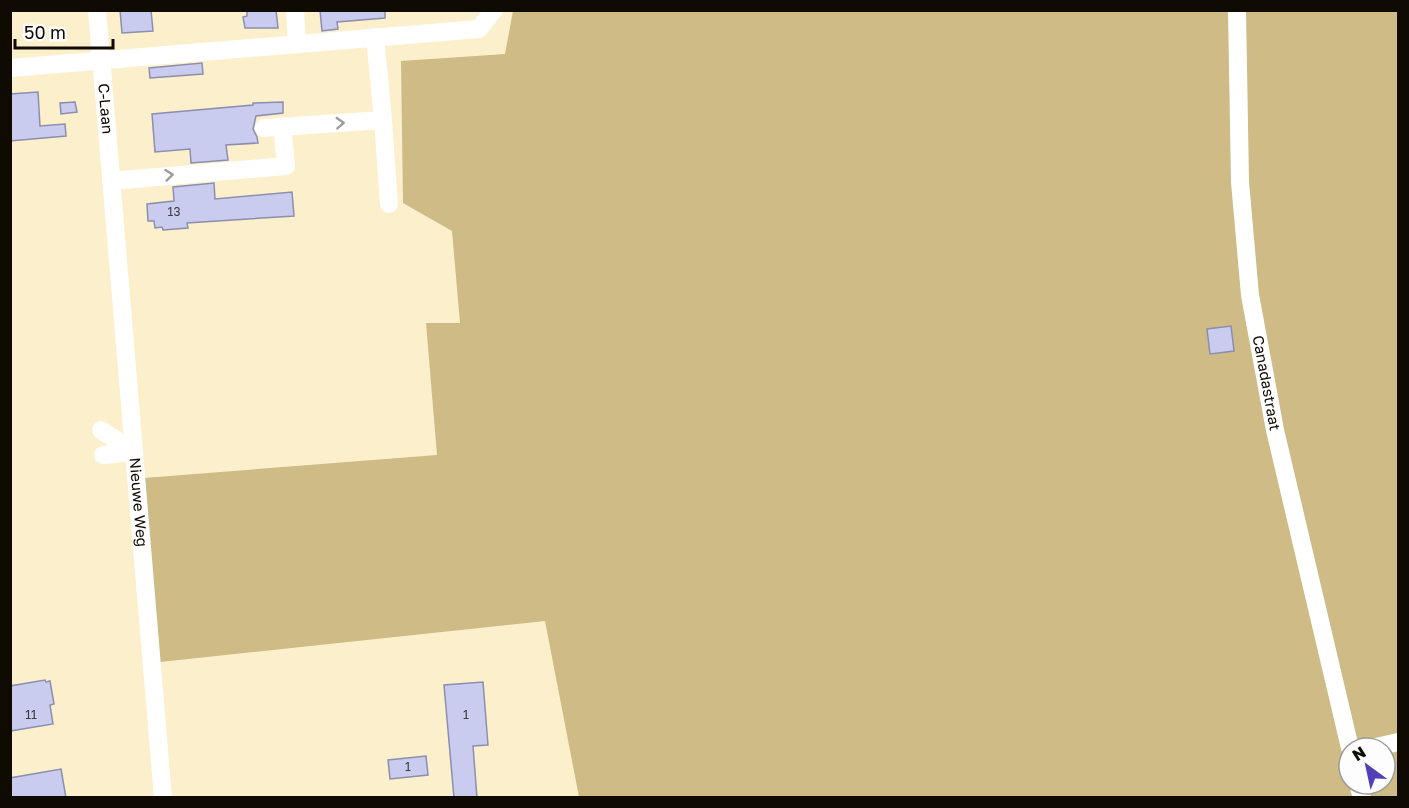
<svg xmlns="http://www.w3.org/2000/svg" width="1409" height="808" font-family="'Golos Text',sans-serif">
<style>
.green{fill:#cebb86;fill-rule:evenodd}
.building{fill:#caccef;stroke:#8c8eae;stroke-width:1.5}
.lines{fill:none;stroke-linecap:round;stroke-linejoin:round}
.minor{stroke:#fff;stroke-width:18}
.oneway{stroke:#9f9d9a}
.labels{text-anchor:middle;stroke-width:6;stroke-linejoin:round;paint-order:stroke}
.number-label{font-size:12px;fill:#3e3b3d}
.street-label{font-size:15px;fill:#100b02;stroke:#fdfdfd}
</style>
<rect width="100%" height="100%" fill="#fcefcb"/>
<path class="green" d="M 513,11 L 1398,11 L 1398,797 L 579,797 L 545,621 L 160,662 L 144,478 L 437,455 L 426,323 L 460,323 L 452,231 L 403,203 L 401,61 L 505,54 ZM 1349,748 L 1385,748 L 1385,784 L 1349,784 Z"/>
<g class="building">
<path d="M 120,10 L 151,10 L 153,31 L 122,33 Z"/>
<path d="M 247,10 L 276,10 L 278,28 L 245,28 L 243,17 L 247,16 Z"/>
<path d="M 320,10 L 385,10 L 385,18 L 337,22 L 338,29 L 322,31 Z"/>
<path d="M 202,63 L 203,74 L 150,78 L 149,68 Z"/>
<path d="M 38,92 L 40,126 L 65,124 L 66,136 L 10,141 L 10,94 Z"/>
<path d="M 75,102 L 77,112 L 61,114 L 60,103 Z"/>
<path d="M 283,102 L 283,113 L 256,116 L 253,129 L 257,137 L 258,143 L 226,145 L 228,160 L 191,163 L 190,149 L 155,152 L 152,114 L 253,105 L 253,103 Z"/>
<path d="M 214,183 L 215,199 L 292,192 L 294,216 L 187,223 L 188,228 L 163,230 L 162,227 L 155,228 L 154,221 L 148,221 L 147,204 L 174,201 L 173,187 Z"/>
<path d="M 1231,326 L 1234,351 L 1210,354 L 1207,329 Z"/>
<path d="M 45,680 L 46,682 L 50,681 L 54,704 L 50,705 L 53,724 L 10,731 L 10,686 Z"/>
<path d="M 483,682 L 488,745 L 473,746 L 477,798 L 454,798 L 444,685 Z"/>
<path d="M 426,756 L 428,775 L 390,779 L 388,760 Z"/>
<path d="M 61,769 L 66,798 L 10,798 L 10,778 Z"/>
</g>
<g class="lines">
<g class="minor">
<path id="s1" d="M 97,10 L 163,798"/>
<path d="M 295,10 L 297,43"/>
<path id="s2" d="M 1237,10 L 1240,182 L 1250,295 L 1275,430 L 1350,748"/>
<path d="M 10,68 L 479,29 L 494,10"/>
<path d="M 383,120 L 389,204"/>
<path d="M 264,128 L 383,120 L 375,37"/>
<path d="M 111,181 L 286,166 L 282,126"/>
<path d="M 101,430 L 134,452"/>
<path d="M 103,455 L 134,452"/>
<path d="M 1372,748 L 1398,742"/>
<path d="M 1358,784 L 1362,798"/>
</g>
</g>
<defs><path id="oneway-chevron" d="M-2-3.5L2.5 0L-2 3.5" fill="none" stroke-width="1.6" stroke-linecap="round" stroke-linejoin="round" transform="scale(1.5)"/></defs>
<g class="oneway">
<use href="#oneway-chevron" transform="translate(340 123) rotate(-3)"/>
<use href="#oneway-chevron" transform="translate(169 175) rotate(-6)"/>
</g>
<g class="labels">
<g class="number-label">
<text x="174" y="216">13</text>
<text x="31" y="719">11</text>
<text x="466" y="719">1</text>
<text x="408" y="771">1</text>
</g>
<g class="street-label">
<text dy="5" stroke="none"><textPath href="#s1" startOffset="99">C-Laan</textPath></text>
<text dy="5" stroke="none"><textPath href="#s2" startOffset="375">Canadastraat</textPath></text>
<text dy="5" stroke="none"><textPath href="#s1" startOffset="494">Nieuwe Weg</textPath></text>
</g>
</g>
<rect width="1409" height="808" fill="none" stroke="#100b02" stroke-width="24"/>
<g transform="translate(1367 766) rotate(327)"><circle r="28" fill="#fdfdfd" stroke="#9e9c99" stroke-width="1.5"/>
<path d="M0-4.5L10 22L0 15L-10 22Z" fill="#5141b8"/>
<text y="-9" font-size="16" font-weight="bold" text-anchor="middle" fill="#100b02">N</text>
</g>
<path d="M15 39v9h98v-9" fill="none" stroke="#100b02" stroke-width="3"/>
<text x="24" y="39" font-size="18" fill="#100b02" stroke="#fdfdfd" stroke-width="4.5" paint-order="stroke">50 m</text>
</svg>
